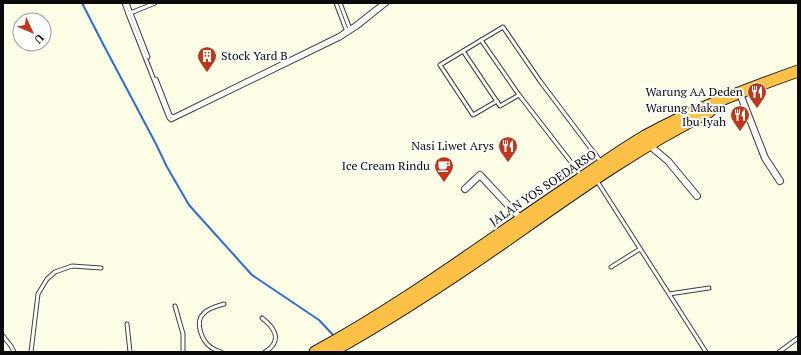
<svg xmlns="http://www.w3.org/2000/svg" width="801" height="355" font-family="'PT Serif',serif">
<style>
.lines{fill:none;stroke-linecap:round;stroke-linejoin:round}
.stream{stroke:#2c6dd4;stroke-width:2}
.lane-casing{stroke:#3d3d3d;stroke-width:5}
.street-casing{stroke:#3d3d3d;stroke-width:8}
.highway-casing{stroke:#1b1b1b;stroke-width:13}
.lane{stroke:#fff;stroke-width:3}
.street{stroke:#fff;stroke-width:6}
.highway{stroke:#fdc147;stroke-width:11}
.labels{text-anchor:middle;stroke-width:4;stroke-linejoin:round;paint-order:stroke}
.poi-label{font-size:12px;fill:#0a0a0a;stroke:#fff;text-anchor:end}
.street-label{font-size:12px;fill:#0a0a0a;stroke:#fff}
</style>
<rect width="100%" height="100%" fill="#ffffe7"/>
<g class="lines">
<path class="stream" d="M 82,3 L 102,42 L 156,144 L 167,167 L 189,205 L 252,275 L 319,320 L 335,337"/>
<defs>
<g id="lane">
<path d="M 124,3 L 128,14"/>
<path d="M 127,3 L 148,57"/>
<path d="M 155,3 L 128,14 L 169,118 L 171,120 L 340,38 L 357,27 L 387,3"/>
<path d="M 336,3 L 347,32"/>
<path d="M 340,3 L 350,29"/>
<path d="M 481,40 L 519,95 L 581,175"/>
<path d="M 463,51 L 500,106 L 519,95"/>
<path d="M 156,79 L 170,115 L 173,117 L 338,36 L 355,25 L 383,3"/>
<path d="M 497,101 L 473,115 L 440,65 L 503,27 L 540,81 L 601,162"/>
<path d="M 597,181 L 706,352"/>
<path d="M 611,267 L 640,249"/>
<path d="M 669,294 L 709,288"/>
<path d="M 175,306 L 183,334 L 183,352"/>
<path d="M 262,318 C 275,328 283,341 265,352"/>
<path d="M 127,324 L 130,352"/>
<path d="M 3,336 L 11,346 L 14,352"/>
<path d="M 31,352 L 38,294 L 47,279 L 55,272 L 72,266 L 101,268"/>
<path d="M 221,352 C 218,351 215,350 212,348 C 202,342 194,322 204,313 C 209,308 217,306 224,304"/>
<path d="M 779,352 L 798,338"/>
</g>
<g id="street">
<path d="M 742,99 L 765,158 L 780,181"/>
<path d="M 649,145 L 668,161 L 697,196"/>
<path d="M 465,189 L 480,175 L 520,218"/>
</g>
<g id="highway">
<path d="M 315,352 C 407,302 490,239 577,181 C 599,166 621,150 645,136 C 694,109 745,90 798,71"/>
<path d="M 331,352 C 396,316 459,274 520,231 C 581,188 642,145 709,112"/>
</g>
</defs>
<use href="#lane" class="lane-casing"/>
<use href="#street" class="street-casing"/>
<use href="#highway" class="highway-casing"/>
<use href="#lane" class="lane"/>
<use href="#street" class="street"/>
<use href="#highway" class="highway"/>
</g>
<defs>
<symbol id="building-pin" viewBox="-11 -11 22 30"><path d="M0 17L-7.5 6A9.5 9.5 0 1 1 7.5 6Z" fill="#c0371c" stroke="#fff"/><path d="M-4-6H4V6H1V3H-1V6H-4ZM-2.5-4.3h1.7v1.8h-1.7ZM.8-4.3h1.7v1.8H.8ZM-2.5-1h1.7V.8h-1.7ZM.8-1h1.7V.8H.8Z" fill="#fff"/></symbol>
<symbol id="restaurant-pin" viewBox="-11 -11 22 30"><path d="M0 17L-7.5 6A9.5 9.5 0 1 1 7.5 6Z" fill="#c0371c" stroke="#fff"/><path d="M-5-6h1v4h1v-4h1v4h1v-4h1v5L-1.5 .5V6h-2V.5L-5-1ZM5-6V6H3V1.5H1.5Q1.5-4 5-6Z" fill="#fff"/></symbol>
<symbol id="cafe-pin" viewBox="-11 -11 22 30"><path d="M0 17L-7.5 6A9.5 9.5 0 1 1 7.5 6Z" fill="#c0371c" stroke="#fff"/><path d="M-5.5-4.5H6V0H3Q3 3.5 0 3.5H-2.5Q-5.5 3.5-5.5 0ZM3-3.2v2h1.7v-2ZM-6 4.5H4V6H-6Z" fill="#fff"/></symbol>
</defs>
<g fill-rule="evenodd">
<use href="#building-pin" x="196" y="45" width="22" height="30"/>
<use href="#restaurant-pin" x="746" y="81" width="22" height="30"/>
<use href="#restaurant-pin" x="729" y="104" width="22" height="30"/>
<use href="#restaurant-pin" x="497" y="135" width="22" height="30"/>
<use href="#cafe-pin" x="433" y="155" width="22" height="30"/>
</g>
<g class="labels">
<g class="poi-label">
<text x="221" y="60" text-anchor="start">Stock Yard B</text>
<text x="743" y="96">Warung AA Deden</text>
<text x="726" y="112">Warung Makan<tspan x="726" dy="14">Ibu Iyah</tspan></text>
<text x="494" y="150">Nasi Liwet Arys</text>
<text x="430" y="170">Ice Cream Rindu</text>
</g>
<g class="street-label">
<text transform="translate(543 188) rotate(-34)" y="4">JALAN YOS SOEDARSO</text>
</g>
</g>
<rect width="801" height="355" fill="none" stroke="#0a0a0a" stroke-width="8"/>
<g transform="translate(32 32) rotate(134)"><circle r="19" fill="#ffffff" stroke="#9d9d9d"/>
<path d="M0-3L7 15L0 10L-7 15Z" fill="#c0371c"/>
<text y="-6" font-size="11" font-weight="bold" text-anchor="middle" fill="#0a0a0a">U</text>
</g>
</svg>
